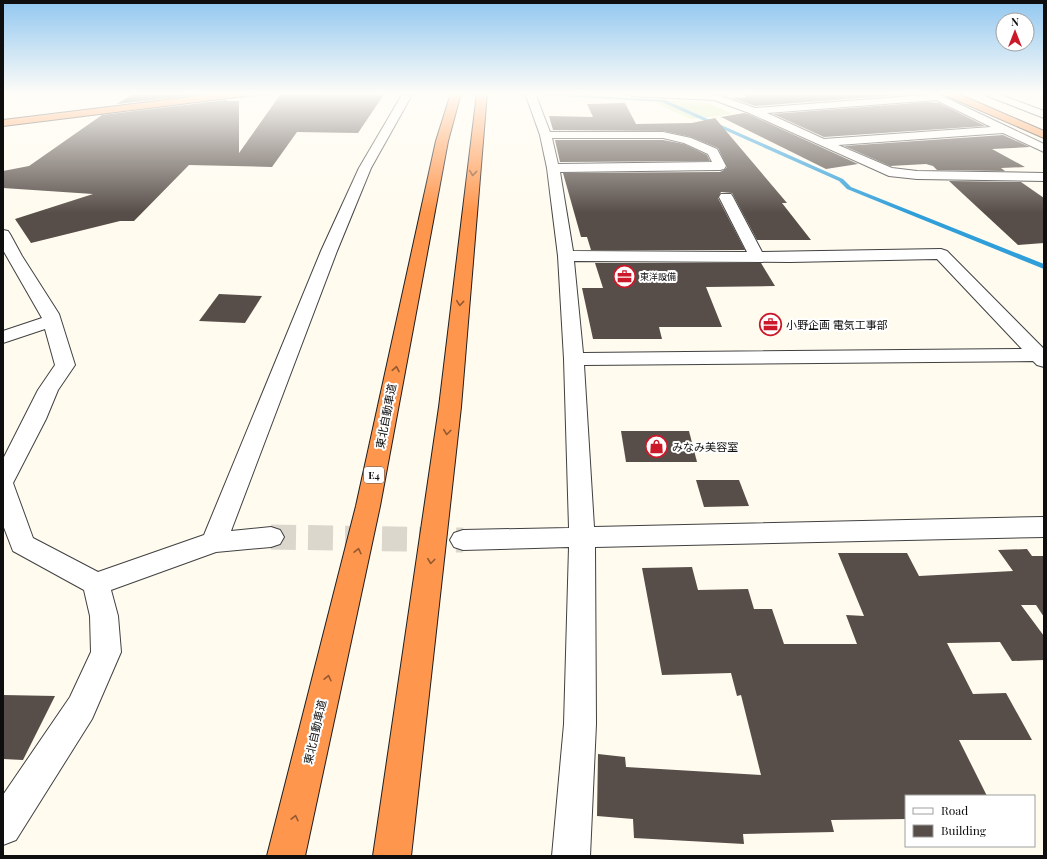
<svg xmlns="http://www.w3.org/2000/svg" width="1047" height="859" font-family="'Playfair Display','Noto Sans JP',serif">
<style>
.green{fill:#d5eeb5}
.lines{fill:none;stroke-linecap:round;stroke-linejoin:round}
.stream{fill:#2f9ed9;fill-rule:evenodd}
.building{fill:#584e49}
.minor-tunnel{stroke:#dbd7cd;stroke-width:25;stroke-dasharray:25 12;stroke-linecap:butt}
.minor-casing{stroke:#414141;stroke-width:2}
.highway-casing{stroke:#1f1f1f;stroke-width:2}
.minor{fill:#fff;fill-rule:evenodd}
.highway{fill:#ff964d;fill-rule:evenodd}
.oneway{stroke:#935931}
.labels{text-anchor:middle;stroke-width:4;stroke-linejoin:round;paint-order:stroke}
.far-poi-label{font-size:9px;fill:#0e0e0e;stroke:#fff;text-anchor:start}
.shield{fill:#fff;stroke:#565656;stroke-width:1}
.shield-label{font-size:10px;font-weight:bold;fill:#0e0e0e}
.poi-label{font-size:11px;fill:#0e0e0e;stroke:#fff;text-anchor:start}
.street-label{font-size:11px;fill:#0e0e0e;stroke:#fff}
</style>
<rect width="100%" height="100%" fill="#fffbef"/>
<path class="green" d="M 659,100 L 709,103 L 732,114 L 691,119 L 657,104 Z"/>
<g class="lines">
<g class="stream">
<path d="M 275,93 L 291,93 L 226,99 L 224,98 Z"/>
<path d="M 542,93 L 665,100 L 843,179 L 851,187 L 1044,264 L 1044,269 L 847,189 L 839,181 L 662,102 L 544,95 Z"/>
</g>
</g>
<g class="building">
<path d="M 134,93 L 213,93 L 117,104 Z"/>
<path d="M 356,93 L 385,93 L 358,133 L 297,132 L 272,167 L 189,165 L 134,221 L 120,221 L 31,243 L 15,219 L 93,194 L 3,188 L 3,171 L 29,166 L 102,115 L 226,100 L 227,101 L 239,101 L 239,153 L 280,95 Z"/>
<path d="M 742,93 L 910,93 L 913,94 L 755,106 L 732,98 L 747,97 Z"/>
<path d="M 928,102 L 939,103 L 985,126 L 824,137 L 773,114 Z"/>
<path d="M 625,103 L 636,124 L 692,123 L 715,118 L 787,203 L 782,203 L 811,240 L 757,240 L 732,193 L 721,192 L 718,198 L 745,250 L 591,250 L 587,237 L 581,237 L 563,173 L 720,172 L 724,170 L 727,167 L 718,148 L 691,137 L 663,131 L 553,130 L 549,116 L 593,117 L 587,104 Z"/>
<path d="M 744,113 L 748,114 L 858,164 L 826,169 L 721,117 Z"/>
<path d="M 1003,135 L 1030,147 L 992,149 L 1025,167 L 1001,168 L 1005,171 L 937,170 L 933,166 L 926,164 L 890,166 L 844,146 Z"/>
<path d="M 555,140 L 663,140 L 684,144 L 707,155 L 710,161 L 560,162 Z"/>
<path d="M 949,181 L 1021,182 L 1044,198 L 1044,243 L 1018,245 Z"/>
<path d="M 595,263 L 761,263 L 775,286 L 706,287 L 722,327 L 659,327 L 662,339 L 593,339 L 582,288 L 603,288 Z"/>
<path d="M 219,294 L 262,296 L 245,323 L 199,321 Z"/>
<path d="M 621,431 L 689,431 L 697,462 L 626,462 Z"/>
<path d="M 696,480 L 739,480 L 749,506 L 704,507 Z"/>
<path d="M 1027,549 L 1032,556 L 1044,556 L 1044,617 L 1036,605 L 1021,605 L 1044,636 L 1044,660 L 1012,661 L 1000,642 L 947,643 L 973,694 L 1006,693 L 1032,740 L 959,740 L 987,796 L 906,796 L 906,819 L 831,820 L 834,832 L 743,834 L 744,844 L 634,838 L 633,819 L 597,816 L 598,754 L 625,757 L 626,767 L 761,775 L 741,695 L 737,696 L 731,673 L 662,675 L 642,568 L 692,567 L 698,590 L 748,589 L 754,609 L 772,609 L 784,644 L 857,644 L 846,615 L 864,616 L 838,553 L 907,553 L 919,576 L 1013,571 L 998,550 Z"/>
<path d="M 3,695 L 55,696 L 23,760 L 3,759 Z"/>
</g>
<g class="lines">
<path class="minor-tunnel" d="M 271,537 L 463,540"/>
<defs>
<g id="minor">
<path d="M 403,93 L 413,93 L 371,168 L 337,251 L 231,531 L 271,527 L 280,530 L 284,537 L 280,544 L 271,547 L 216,552 L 111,590 L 118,616 L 121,652 L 92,719 L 16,840 L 3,845 L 3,795 L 70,697 L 91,652 L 90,616 L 84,590 L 13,551 L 3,525 L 3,459 L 38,390 L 55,365 L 45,329 L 3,343 L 3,331 L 42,318 L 3,250 L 3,230 L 8,231 L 10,234 L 22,256 L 59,314 L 75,365 L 58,390 L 46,419 L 13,483 L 33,538 L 98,572 L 204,535 L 321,251 L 359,168 Z"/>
<path d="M 525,93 L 535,93 L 550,132 L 663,132 L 691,138 L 717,149 L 726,166 L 724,169 L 720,170 L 560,172 L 573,251 L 747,252 L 719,197 L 721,194 L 731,194 L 733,197 L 762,252 L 941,249 L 947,251 L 1044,349 L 1044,367 L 1037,365 L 1033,361 L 584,365 L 594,527 L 1044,517 L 1044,537 L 595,547 L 596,724 L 590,856 L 552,856 L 564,724 L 569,547 L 463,550 L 454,547 L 450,540 L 454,533 L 463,530 L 569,528 L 564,359 L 558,256 L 547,168 L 540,135 ZM 552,138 L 663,138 L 684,143 L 708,154 L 712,162 L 558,164 ZM 937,259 L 1022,349 L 583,353 L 574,261 L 790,262 Z"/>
<path d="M 627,93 L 715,94 L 755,108 L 925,95 L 924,93 L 936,93 L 1044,144 L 1044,152 L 1003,133 L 838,145 L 892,168 L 917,171 L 1044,173 L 1044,181 L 917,179 L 889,176 L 749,113 L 714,100 L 632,96 ZM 936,100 L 991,127 L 824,139 L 767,113 Z"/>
<path d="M 983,93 L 996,93 L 1044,111 L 1044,118 L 985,95 Z"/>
</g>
<g id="highway">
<path d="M 223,93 L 250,93 L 245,96 L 3,126 L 3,120 Z"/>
<path d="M 451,93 L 461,93 L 448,141 L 380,506 L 305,856 L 267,856 L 356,506 L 436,141 Z"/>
<path d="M 477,93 L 487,93 L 461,407 L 411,856 L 373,856 L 439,407 Z"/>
<path d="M 943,93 L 956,93 L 1044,131 L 1044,138 L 945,95 Z"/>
</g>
</defs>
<use href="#minor" class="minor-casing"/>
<use href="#highway" class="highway-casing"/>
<use href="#minor" class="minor"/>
<use href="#highway" class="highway"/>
</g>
<defs><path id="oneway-chevron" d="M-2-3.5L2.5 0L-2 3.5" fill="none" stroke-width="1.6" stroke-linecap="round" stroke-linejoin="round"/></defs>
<g class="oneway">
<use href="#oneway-chevron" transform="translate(473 173) rotate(96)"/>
<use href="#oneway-chevron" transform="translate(460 303) rotate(96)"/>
<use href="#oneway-chevron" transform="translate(396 369) rotate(-79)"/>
<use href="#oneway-chevron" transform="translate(447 432) rotate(97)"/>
<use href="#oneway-chevron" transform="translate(358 551) rotate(-77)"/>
<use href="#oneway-chevron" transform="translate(431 561) rotate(97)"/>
<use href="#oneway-chevron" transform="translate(328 678) rotate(-77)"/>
<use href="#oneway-chevron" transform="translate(295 818) rotate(-77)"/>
</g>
<linearGradient id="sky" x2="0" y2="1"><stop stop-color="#91c7f0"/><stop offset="0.44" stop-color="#fffdf8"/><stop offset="1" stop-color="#fffdf8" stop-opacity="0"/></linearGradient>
<rect width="1047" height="213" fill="url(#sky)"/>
<defs>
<symbol id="office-ring" viewBox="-11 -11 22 22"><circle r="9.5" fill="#fff" stroke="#cb192a" stroke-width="1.5"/><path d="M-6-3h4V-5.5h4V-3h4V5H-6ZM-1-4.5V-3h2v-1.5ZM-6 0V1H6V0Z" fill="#cb192a"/></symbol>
<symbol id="shop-ring" viewBox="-11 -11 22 22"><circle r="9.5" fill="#fff" stroke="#cb192a" stroke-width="1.5"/><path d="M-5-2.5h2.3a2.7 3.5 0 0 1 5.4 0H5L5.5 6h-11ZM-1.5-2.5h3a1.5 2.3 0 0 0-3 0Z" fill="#cb192a"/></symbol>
</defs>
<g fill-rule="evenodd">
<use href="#office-ring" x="612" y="264" width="25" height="25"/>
<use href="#office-ring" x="758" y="312" width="25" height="25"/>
<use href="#shop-ring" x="644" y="434" width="25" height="25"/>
</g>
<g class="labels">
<g class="far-poi-label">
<text x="640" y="280">東洋設備</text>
</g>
<rect class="shield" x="364" y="467" width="20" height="16" rx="3"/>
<g class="shield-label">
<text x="374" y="479">E4</text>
</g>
<g class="poi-label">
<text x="786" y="329">小野企画 電気工事部</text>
<text x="672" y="451">みなみ美容室</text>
</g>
<g class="street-label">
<text transform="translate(386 416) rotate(-79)" y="4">東北自動車道</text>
<text transform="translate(315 732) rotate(-77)" y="4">東北自動車道</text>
</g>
</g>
<rect width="1047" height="859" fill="none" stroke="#0e0e0e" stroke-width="8"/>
<rect x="905" y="795" width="130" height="52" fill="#ffffff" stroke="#9f9f9f"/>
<rect x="913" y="808" width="20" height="6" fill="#ffffff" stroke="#9f9f9f"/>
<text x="941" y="815" font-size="12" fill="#0e0e0e">Road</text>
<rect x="913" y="825" width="20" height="12" fill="#584e49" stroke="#9f9f9f"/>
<text x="941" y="835" font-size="12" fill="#0e0e0e">Building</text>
<g transform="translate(1015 32)"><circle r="19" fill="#ffffff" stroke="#9f9f9f"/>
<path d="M0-3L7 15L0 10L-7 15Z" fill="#cb192a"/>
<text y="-6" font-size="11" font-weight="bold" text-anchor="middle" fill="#0e0e0e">N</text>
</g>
</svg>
